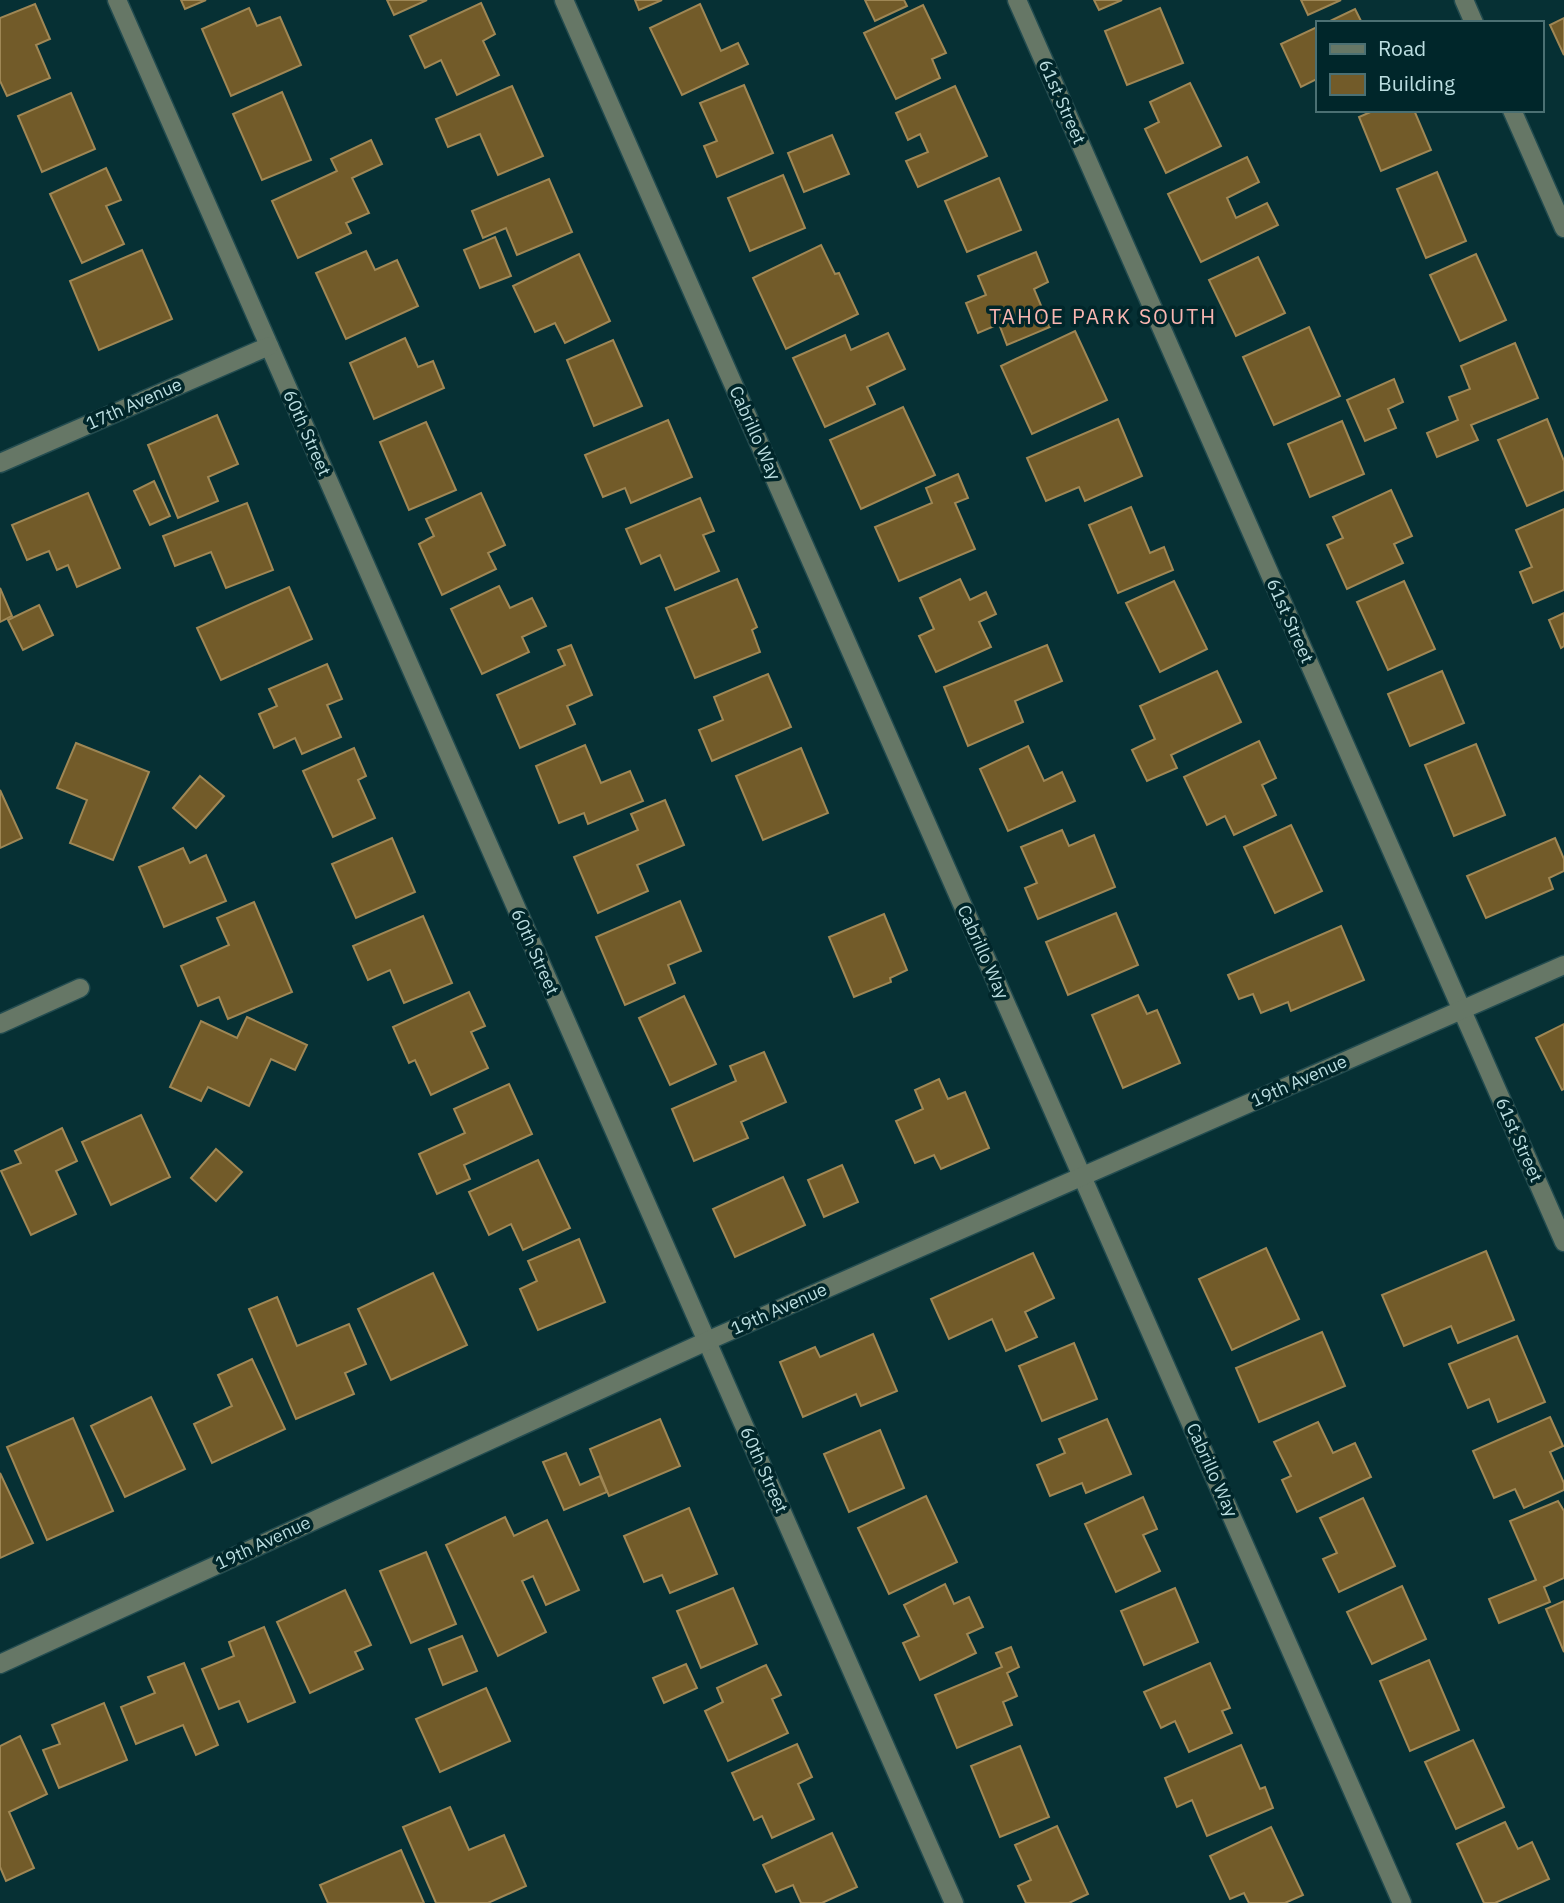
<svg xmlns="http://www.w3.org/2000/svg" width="1564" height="1903" font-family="'IBM Plex Sans',sans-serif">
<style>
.building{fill:#725b29;stroke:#9f8755;stroke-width:2}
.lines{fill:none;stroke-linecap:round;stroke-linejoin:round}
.minor-casing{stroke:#234c50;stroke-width:21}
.minor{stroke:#676;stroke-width:18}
.labels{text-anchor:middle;stroke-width:7;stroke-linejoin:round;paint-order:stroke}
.street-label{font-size:18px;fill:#bbdee1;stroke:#00262a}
.quarter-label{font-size:21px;letter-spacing:2px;fill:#fab6b1;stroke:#00262a}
</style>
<rect width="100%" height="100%" fill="#063034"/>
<g class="building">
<path d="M 181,0 L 206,0 L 185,9 Z"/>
<path d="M 387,0 L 427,0 L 394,15 Z"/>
<path d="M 635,0 L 662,0 L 639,10 Z"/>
<path d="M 865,0 L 904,0 L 907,6 L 875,21 Z"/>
<path d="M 1094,0 L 1122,0 L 1099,10 Z"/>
<path d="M 1301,0 L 1341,0 L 1308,15 Z"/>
<path d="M 481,3 L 495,34 L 483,41 L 499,75 L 457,95 L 441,60 L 425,68 L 410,36 Z"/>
<path d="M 35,4 L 50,39 L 36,45 L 50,78 L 7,96 L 0,81 L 0,18 Z"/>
<path d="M 700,4 L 721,51 L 738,43 L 748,64 L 682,95 L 650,28 Z"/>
<path d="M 923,5 L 946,53 L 932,59 L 940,78 L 896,99 L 864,33 Z"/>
<path d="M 249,8 L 257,26 L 280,17 L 301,65 L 231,96 L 202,29 Z"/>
<path d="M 1160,8 L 1183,63 L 1127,85 L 1105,31 Z"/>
<path d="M 1355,9 L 1362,23 L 1326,23 Z"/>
<path d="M 1564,18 L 1564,55 L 1550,25 Z"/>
<path d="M 1317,27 L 1317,79 L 1301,87 L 1281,44 Z"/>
<path d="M 1190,83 L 1221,146 L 1166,173 L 1145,129 L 1159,122 L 1150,102 Z"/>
<path d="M 744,85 L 773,153 L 717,177 L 704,146 L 717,141 L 700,103 Z"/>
<path d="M 512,86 L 543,156 L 498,175 L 480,134 L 448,147 L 436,119 Z"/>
<path d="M 955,86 L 987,156 L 918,187 L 906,161 L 928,152 L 920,134 L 908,140 L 896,113 Z"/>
<path d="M 282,92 L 311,160 L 262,180 L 233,114 Z"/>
<path d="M 71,93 L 95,149 L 42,172 L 18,116 Z"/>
<path d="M 1375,110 L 1414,110 L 1431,150 L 1381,171 L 1359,117 Z"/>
<path d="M 832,135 L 849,174 L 804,192 L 788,153 Z"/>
<path d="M 371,140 L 382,164 L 352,178 L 369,213 L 346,223 L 351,233 L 298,258 L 272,201 L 337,171 L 331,159 Z"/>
<path d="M 1247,157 L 1259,182 L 1227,198 L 1236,218 L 1267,203 L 1278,225 L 1201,262 L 1168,194 Z"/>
<path d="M 106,168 L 121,200 L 106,206 L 124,244 L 82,263 L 50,194 Z"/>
<path d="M 1437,172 L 1466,241 L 1426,258 L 1397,189 Z"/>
<path d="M 783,175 L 805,228 L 750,251 L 728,198 Z"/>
<path d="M 999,178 L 1021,230 L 967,252 L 945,201 Z"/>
<path d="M 549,179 L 572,232 L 517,255 L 506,228 L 483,238 L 472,211 Z"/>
<path d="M 495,237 L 511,276 L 480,288 L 464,250 Z"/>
<path d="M 821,245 L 835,274 L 839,273 L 858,314 L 786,349 L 753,278 Z"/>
<path d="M 142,250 L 172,319 L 99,350 L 70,281 Z"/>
<path d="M 366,251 L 375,270 L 397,260 L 418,306 L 346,339 L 316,273 Z"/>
<path d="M 1036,252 L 1048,282 L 1034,289 L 1050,327 L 1007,345 L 999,324 L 978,333 L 966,303 L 986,295 L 978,276 Z"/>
<path d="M 579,254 L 610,321 L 565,343 L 555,323 L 535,332 L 513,286 Z"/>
<path d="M 1476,254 L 1506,320 L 1460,341 L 1430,275 Z"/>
<path d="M 1258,257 L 1285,313 L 1236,336 L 1209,280 Z"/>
<path d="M 1309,327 L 1340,396 L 1274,425 L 1243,357 Z"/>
<path d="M 1075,331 L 1107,400 L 1032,434 L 1001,366 Z"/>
<path d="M 888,333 L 905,369 L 867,387 L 875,404 L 825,427 L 793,358 L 845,335 L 851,350 Z"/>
<path d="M 405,338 L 418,367 L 433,361 L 444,388 L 374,419 L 350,363 Z"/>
<path d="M 613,340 L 642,406 L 594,426 L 567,360 Z"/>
<path d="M 1515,343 L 1538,398 L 1471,425 L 1478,440 L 1437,457 L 1427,433 L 1458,420 L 1449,397 L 1470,389 L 1461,366 Z"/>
<path d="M 1394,379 L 1403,402 L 1388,409 L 1396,428 L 1365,441 L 1347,400 Z"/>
<path d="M 903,407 L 935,475 L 861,509 L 830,440 Z"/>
<path d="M 217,415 L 238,464 L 208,477 L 218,501 L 178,518 L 148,445 Z"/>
<path d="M 1118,419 L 1142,476 L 1085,501 L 1079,487 L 1046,501 L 1027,458 Z"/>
<path d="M 1547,419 L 1564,461 L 1564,490 L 1527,506 L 1498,440 Z"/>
<path d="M 668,420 L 692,477 L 631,503 L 625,488 L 603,497 L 585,455 Z"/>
<path d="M 1342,421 L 1364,474 L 1310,497 L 1288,444 Z"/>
<path d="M 426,422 L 456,490 L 409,510 L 380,442 Z"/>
<path d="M 958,474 L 968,498 L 955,503 L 975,549 L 899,581 L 875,527 L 932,503 L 926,488 Z"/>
<path d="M 154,481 L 170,516 L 150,525 L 134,491 Z"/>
<path d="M 1391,490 L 1412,536 L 1394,544 L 1403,563 L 1347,589 L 1327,545 L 1343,538 L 1333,517 Z"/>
<path d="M 88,493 L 120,568 L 77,587 L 68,565 L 57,570 L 49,551 L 27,560 L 12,525 Z"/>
<path d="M 481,493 L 505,545 L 488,553 L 496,569 L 442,595 L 419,544 L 434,536 L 426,519 Z"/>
<path d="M 700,498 L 714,531 L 703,535 L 719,571 L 675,590 L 660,555 L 641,564 L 626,529 Z"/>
<path d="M 247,503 L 273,570 L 226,588 L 211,552 L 175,566 L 163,536 Z"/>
<path d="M 1131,507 L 1150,553 L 1164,547 L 1173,570 L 1118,593 L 1089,525 Z"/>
<path d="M 1564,509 L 1564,590 L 1533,603 L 1520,572 L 1532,567 L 1516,530 Z"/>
<path d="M 737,579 L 757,627 L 752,630 L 760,652 L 695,678 L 666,608 Z"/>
<path d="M 960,579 L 970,600 L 986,592 L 996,614 L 979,622 L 991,647 L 936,672 L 919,636 L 934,629 L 920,598 Z"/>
<path d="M 1174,581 L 1207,649 L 1160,672 L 1126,603 Z"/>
<path d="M 1404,581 L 1435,649 L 1388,670 L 1357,602 Z"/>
<path d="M 499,586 L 510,608 L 532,598 L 546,626 L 522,637 L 529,652 L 482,674 L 451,609 Z"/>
<path d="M 289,587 L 312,639 L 221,680 L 197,628 Z"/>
<path d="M 0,588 L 12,616 L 0,622 Z"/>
<path d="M 39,605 L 53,635 L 23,650 L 8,620 Z"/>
<path d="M 1564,613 L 1564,646 L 1561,648 L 1549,620 Z"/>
<path d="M 571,645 L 592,695 L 567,706 L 575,724 L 520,748 L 497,695 L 565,665 L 558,650 Z"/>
<path d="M 1047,645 L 1062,681 L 1015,701 L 1023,722 L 968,746 L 944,687 Z"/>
<path d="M 327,664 L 342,699 L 327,705 L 341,737 L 302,754 L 295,738 L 274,748 L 259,714 L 277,706 L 269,689 Z"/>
<path d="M 1217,671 L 1241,722 L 1171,755 L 1177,768 L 1147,781 L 1132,750 L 1155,739 L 1140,706 Z"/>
<path d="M 1442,671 L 1464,723 L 1410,746 L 1388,694 Z"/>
<path d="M 768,674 L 791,727 L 712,761 L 699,730 L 723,720 L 714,697 Z"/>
<path d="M 1259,741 L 1276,778 L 1262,785 L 1276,815 L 1234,835 L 1225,816 L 1207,825 L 1184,777 Z"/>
<path d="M 76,743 L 149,772 L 113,860 L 70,843 L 87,800 L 57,788 Z"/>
<path d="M 1476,744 L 1505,815 L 1454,836 L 1425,765 Z"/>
<path d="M 585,745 L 601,783 L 630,771 L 643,801 L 588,824 L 584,813 L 559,823 L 536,766 Z"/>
<path d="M 1028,746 L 1044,781 L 1062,772 L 1075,801 L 1008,831 L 980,769 Z"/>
<path d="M 354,748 L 366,776 L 358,780 L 375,818 L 333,837 L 303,771 Z"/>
<path d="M 801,748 L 828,813 L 763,840 L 736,776 Z"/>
<path d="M 200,776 L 224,796 L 196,828 L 173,808 Z"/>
<path d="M 0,790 L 22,838 L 0,848 Z"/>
<path d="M 665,800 L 684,845 L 637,865 L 648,891 L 598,913 L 574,857 L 638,830 L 631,814 Z"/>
<path d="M 1291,825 L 1322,891 L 1275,913 L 1244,847 Z"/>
<path d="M 1062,830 L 1069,846 L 1094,835 L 1115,887 L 1038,919 L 1025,888 L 1037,883 L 1021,847 Z"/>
<path d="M 392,838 L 415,892 L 356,918 L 332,864 Z"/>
<path d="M 1555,838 L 1564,859 L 1564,871 L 1549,878 L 1553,889 L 1486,918 L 1467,876 Z"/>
<path d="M 183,848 L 190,863 L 206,855 L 226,901 L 164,927 L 139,867 Z"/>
<path d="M 680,901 L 701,951 L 668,965 L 675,983 L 625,1005 L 596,937 Z"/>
<path d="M 254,902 L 292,992 L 228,1019 L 219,997 L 198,1006 L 181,966 L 229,945 L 217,918 Z"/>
<path d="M 1116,913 L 1138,965 L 1068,995 L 1046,942 Z"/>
<path d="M 884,914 L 907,970 L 890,978 L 891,982 L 854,997 L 829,937 Z"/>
<path d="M 423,916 L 452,983 L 404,1003 L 390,970 L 368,980 L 353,946 Z"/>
<path d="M 1341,926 L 1364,980 L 1291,1011 L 1288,1002 L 1261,1013 L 1253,994 L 1239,999 L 1228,975 Z"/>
<path d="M 469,992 L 485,1026 L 471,1032 L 488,1068 L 431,1095 L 415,1060 L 409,1063 L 393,1027 Z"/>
<path d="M 1138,995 L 1147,1014 L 1157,1010 L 1180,1063 L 1123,1088 L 1092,1015 Z"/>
<path d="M 684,996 L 716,1064 L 670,1085 L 639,1018 Z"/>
<path d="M 247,1017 L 307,1045 L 295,1070 L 271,1059 L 249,1106 L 208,1087 L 201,1101 L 170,1087 L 201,1021 L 237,1038 Z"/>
<path d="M 1564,1024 L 1564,1089 L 1562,1090 L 1536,1038 Z"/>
<path d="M 764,1052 L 786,1102 L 741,1122 L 748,1138 L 694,1161 L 672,1109 L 736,1081 L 730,1066 Z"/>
<path d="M 939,1079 L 948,1099 L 965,1092 L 989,1148 L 941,1169 L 934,1155 L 915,1163 L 896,1121 L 923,1109 L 915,1090 Z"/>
<path d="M 509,1084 L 532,1134 L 464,1165 L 470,1179 L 437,1194 L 419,1154 L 465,1133 L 454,1109 Z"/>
<path d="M 141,1115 L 170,1177 L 111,1205 L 82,1142 Z"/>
<path d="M 62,1128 L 77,1161 L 56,1171 L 76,1214 L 31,1235 L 1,1171 L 21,1163 L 15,1151 Z"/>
<path d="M 216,1149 L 242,1172 L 216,1201 L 191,1178 Z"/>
<path d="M 538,1160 L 570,1228 L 523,1250 L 511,1224 L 489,1235 L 469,1192 Z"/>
<path d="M 842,1165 L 858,1202 L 824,1217 L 808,1180 Z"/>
<path d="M 783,1177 L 805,1225 L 735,1257 L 713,1209 Z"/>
<path d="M 579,1239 L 605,1302 L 538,1330 L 520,1289 L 537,1281 L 528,1261 Z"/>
<path d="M 1266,1248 L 1299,1319 L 1232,1350 L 1199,1279 Z"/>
<path d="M 1486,1251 L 1514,1320 L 1458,1343 L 1451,1326 L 1404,1346 L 1382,1295 Z"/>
<path d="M 1033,1253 L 1054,1298 L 1025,1312 L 1037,1337 L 1006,1351 L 992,1319 L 949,1339 L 931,1299 Z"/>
<path d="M 433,1273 L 467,1345 L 391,1380 L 358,1309 Z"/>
<path d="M 277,1297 L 297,1346 L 349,1324 L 366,1364 L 345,1373 L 354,1394 L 296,1419 L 249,1309 Z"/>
<path d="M 1322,1332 L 1345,1386 L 1259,1422 L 1236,1368 Z"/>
<path d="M 873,1334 L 897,1391 L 861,1406 L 856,1394 L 803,1417 L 780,1362 L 815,1347 L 820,1357 Z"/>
<path d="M 1517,1336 L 1545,1402 L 1498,1422 L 1489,1399 L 1468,1408 L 1449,1364 Z"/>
<path d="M 1074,1343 L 1097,1399 L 1042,1421 L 1019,1366 Z"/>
<path d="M 252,1359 L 285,1429 L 212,1463 L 194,1424 L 232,1406 L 218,1375 Z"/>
<path d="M 151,1397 L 185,1469 L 125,1497 L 91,1426 Z"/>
<path d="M 1550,1417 L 1563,1446 L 1550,1452 L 1564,1483 L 1564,1490 L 1524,1508 L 1515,1489 L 1494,1498 L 1473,1451 Z"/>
<path d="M 73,1418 L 113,1511 L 47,1540 L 7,1447 Z"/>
<path d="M 660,1419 L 680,1466 L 609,1496 L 590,1449 Z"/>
<path d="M 1107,1419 L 1131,1474 L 1086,1493 L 1082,1483 L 1050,1496 L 1037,1465 L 1065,1453 L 1059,1439 Z"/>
<path d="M 1318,1422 L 1333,1453 L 1355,1443 L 1371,1477 L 1297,1512 L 1282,1480 L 1291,1476 L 1274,1442 Z"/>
<path d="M 880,1430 L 904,1488 L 849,1512 L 824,1454 Z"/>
<path d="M 566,1453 L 580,1485 L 600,1476 L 607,1492 L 564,1510 L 543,1462 Z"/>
<path d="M 0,1473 L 33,1543 L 0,1558 Z"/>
<path d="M 926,1496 L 957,1562 L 889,1594 L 858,1528 Z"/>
<path d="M 1143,1497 L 1157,1529 L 1143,1535 L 1160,1571 L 1116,1592 L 1085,1524 Z"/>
<path d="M 1363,1498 L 1395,1566 L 1339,1592 L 1323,1559 L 1337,1553 L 1320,1518 Z"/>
<path d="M 1558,1501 L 1564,1511 L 1564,1578 L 1544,1587 L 1550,1602 L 1499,1623 L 1489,1599 L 1536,1580 L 1510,1521 Z"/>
<path d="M 689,1508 L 717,1574 L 670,1593 L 662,1575 L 644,1582 L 624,1536 Z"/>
<path d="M 505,1517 L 514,1536 L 547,1520 L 579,1590 L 546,1605 L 533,1576 L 522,1581 L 546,1632 L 498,1656 L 446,1545 Z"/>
<path d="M 426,1552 L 456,1624 L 411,1643 L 380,1571 Z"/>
<path d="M 945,1584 L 954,1604 L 969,1597 L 983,1627 L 967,1634 L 976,1653 L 920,1680 L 903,1643 L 919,1636 L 904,1605 Z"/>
<path d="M 1402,1586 L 1426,1639 L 1372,1664 L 1347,1612 Z"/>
<path d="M 733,1588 L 757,1644 L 701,1668 L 677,1611 Z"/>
<path d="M 1175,1588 L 1198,1642 L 1144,1665 L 1121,1611 Z"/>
<path d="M 345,1590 L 371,1645 L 355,1652 L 363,1669 L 310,1693 L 277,1622 Z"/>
<path d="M 1564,1601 L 1564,1652 L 1546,1609 Z"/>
<path d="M 264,1627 L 295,1702 L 248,1722 L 239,1701 L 219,1709 L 202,1669 L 234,1656 L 229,1642 Z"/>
<path d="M 462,1636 L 477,1671 L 443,1685 L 429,1649 Z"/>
<path d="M 1011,1647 L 1019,1667 L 1007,1673 L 1017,1696 L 1003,1702 L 1012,1725 L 957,1748 L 935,1695 L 1002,1667 L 996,1653 Z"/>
<path d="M 1429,1660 L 1459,1730 L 1410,1751 L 1380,1681 Z"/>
<path d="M 184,1663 L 218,1745 L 196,1755 L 183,1725 L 136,1744 L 121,1707 L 155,1693 L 148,1677 Z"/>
<path d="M 1210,1663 L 1230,1708 L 1222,1711 L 1232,1733 L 1189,1752 L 1175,1721 L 1161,1728 L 1144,1692 Z"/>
<path d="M 686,1664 L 697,1688 L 664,1703 L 653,1678 Z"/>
<path d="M 766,1665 L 781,1695 L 772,1699 L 788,1733 L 728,1761 L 705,1711 L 723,1702 L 717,1688 Z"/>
<path d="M 486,1688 L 510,1741 L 440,1772 L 416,1719 Z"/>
<path d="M 104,1703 L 127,1760 L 59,1788 L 43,1750 L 60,1744 L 52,1725 Z"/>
<path d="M 20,1736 L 47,1794 L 9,1812 L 34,1868 L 6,1881 L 0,1867 L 0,1746 Z"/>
<path d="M 1473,1740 L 1504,1807 L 1456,1829 L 1425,1762 Z"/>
<path d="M 797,1744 L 812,1777 L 798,1784 L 814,1819 L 772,1838 L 762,1816 L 754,1820 L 732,1773 Z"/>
<path d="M 1241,1745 L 1260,1789 L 1265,1787 L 1273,1808 L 1207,1836 L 1192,1800 L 1177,1807 L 1165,1778 Z"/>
<path d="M 1020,1746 L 1049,1817 L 1000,1837 L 971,1766 Z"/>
<path d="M 450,1807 L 469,1850 L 504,1835 L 526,1886 L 488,1903 L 436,1903 L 403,1827 Z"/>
<path d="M 1505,1822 L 1518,1849 L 1532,1842 L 1549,1879 L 1495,1903 L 1484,1903 L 1457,1844 Z"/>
<path d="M 1057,1826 L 1088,1894 L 1069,1903 L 1026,1903 L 1018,1886 L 1031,1880 L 1015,1845 Z"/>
<path d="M 1271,1827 L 1303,1895 L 1285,1903 L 1249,1903 L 1244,1893 L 1230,1899 L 1210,1856 Z"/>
<path d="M 832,1833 L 857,1887 L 822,1903 L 801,1903 L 793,1885 L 776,1892 L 763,1865 Z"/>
<path d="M 401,1850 L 424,1903 L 328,1903 L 320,1885 Z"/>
</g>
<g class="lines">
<defs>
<g id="minor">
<path d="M 117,0 L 954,1903"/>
<path d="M 564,0 L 1402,1903"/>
<path d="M 1017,0 L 1564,1242"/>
<path d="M 1464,0 L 1474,23"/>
<path d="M 1512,110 L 1564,228"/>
<path d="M 0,463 L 269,346"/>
<path d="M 0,1024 L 80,988"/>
<path d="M 0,1664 L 707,1341 L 1564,965"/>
</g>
</defs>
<use href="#minor" class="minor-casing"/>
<use href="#minor" class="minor"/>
</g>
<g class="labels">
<g class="street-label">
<text transform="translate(1062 102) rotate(66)" y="6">61st Street</text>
<text transform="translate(134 404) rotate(-24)" y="6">17th Avenue</text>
<text transform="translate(307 433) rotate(66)" y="6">60th Street</text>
<text transform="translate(755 433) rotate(66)" y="6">Cabrillo Way</text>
<text transform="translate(1290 621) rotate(66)" y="6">61st Street</text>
<text transform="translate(535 952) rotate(66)" y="6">60th Street</text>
<text transform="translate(983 952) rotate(66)" y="6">Cabrillo Way</text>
<text transform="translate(1299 1081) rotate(-24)" y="6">19th Avenue</text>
<text transform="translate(1519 1140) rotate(66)" y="6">61st Street</text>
<text transform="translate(779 1309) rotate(-24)" y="6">19th Avenue</text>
<text transform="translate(764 1470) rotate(66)" y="6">60th Street</text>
<text transform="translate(1212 1470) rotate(66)" y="6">Cabrillo Way</text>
<text transform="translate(263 1543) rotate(-25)" y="6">19th Avenue</text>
</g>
<g class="quarter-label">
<text x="1103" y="324">TAHOE PARK SOUTH</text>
</g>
</g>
<rect x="1316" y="21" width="228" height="91" fill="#00262a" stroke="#4b7073" stroke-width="2"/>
<rect x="1330" y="44" width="35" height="10" fill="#667766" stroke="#4b7073" stroke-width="2"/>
<text x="1378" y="56" font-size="21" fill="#bbdee1">Road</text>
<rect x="1330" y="74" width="35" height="21" fill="#725b29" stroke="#4b7073" stroke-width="2"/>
<text x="1378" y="91" font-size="21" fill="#bbdee1">Building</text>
</svg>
